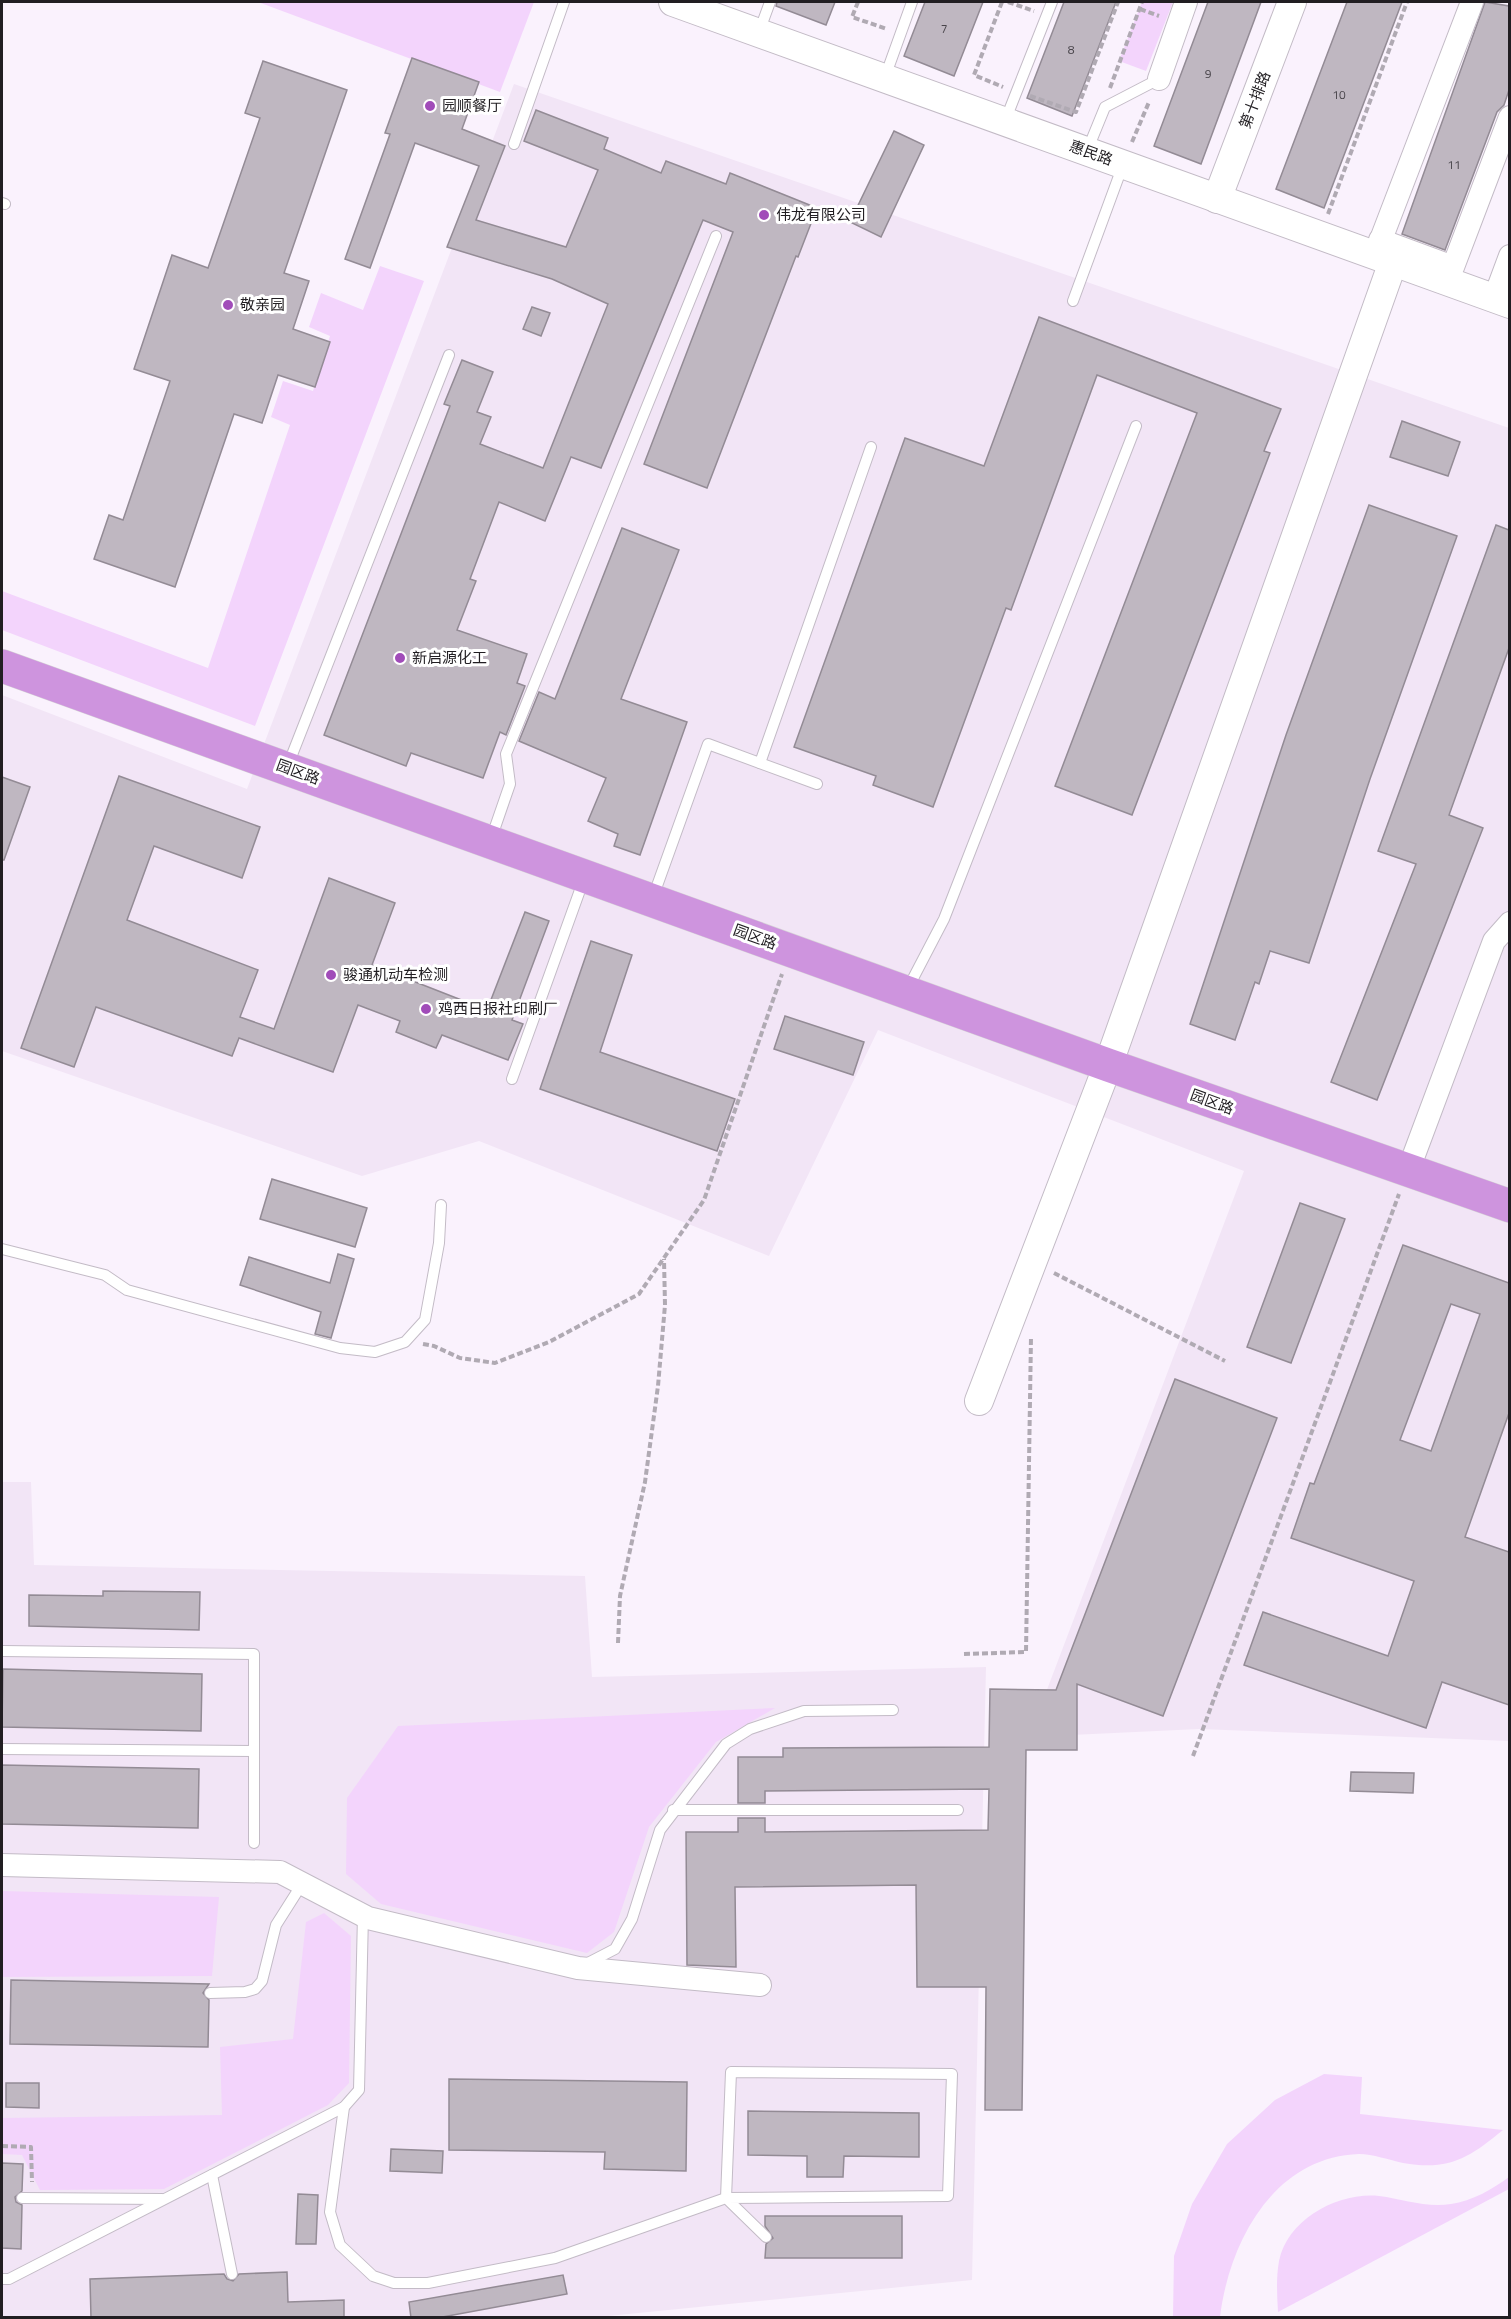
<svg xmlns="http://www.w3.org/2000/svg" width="1511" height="2319" font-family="'Titillium Web','Noto Sans SC',sans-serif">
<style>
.built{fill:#f2e5f6}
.green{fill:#f3d4fc}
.building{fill:#bfb7c1;stroke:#938b95;stroke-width:1.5;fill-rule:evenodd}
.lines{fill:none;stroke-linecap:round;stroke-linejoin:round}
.service-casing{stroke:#c3bbc6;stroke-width:12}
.minor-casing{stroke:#c3bbc6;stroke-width:24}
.tertiary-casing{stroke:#c3bbc6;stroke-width:30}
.trunk-casing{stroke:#d7d6d7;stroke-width:34}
.path{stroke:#b0aab3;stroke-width:4;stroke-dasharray:6 3;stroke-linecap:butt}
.service{stroke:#fff;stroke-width:10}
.minor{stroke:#fff;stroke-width:22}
.tertiary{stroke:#fff;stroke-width:28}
.trunk{stroke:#ce94de;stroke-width:33}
.poi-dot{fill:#a14cb9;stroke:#fff;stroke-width:2}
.labels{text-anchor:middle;stroke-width:6;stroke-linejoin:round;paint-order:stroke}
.number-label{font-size:12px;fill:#48444a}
.street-label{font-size:15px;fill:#211e22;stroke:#fff}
.poi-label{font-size:15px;fill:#211e22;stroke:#fff;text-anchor:start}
</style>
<rect width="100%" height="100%" fill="#faf2fd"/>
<g class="built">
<path d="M 514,84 L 1509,428 L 1509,1741 L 1199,1729 L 1029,1737 L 1244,1171 L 878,1030 L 769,1256 L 479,1141 L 362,1176 L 2,1051 L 2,695 L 247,789 Z"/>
<path d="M 2,1482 L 31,1482 L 34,1565 L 585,1576 L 592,1677 L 986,1667 L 972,2280 L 588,2318 L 2,2317 Z"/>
</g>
<g class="green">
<path d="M 258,2 L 534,2 L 500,92 Z"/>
<path d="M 1142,2 L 1173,2 L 1146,71 L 1119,61 Z"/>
<path d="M 380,266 L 424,281 L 255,726 L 2,630 L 2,591 L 208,668 L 290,425 L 271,417 L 283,381 L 313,391 L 330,336 L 309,327 L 321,293 L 363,310 Z"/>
<path d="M 775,1708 L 716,1742 L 649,1827 L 614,1932 L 587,1953 L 381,1904 L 346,1874 L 347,1798 L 398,1726 Z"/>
<path d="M 2,1891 L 219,1897 L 212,1976 L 2,1977 Z"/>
<path d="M 324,1913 L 351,1936 L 349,2083 L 328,2105 L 164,2189 L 40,2190 L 22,2155 L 2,2154 L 2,2118 L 222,2115 L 220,2047 L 293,2039 L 306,1922 Z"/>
<path d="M 1324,2074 L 1362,2077 L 1360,2114 L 1503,2130 C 1469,2158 1449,2171 1403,2163 C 1389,2160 1373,2154 1359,2154 C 1273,2157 1229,2243 1220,2317 L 1173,2317 L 1174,2256 L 1192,2204 L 1227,2144 L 1275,2100 Z"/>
<path d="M 1509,2177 L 1509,2189 L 1278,2312 C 1277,2295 1276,2278 1279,2261 C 1288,2219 1338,2192 1379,2196 C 1403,2199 1426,2208 1451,2204 C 1472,2201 1493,2189 1509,2177 Z"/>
</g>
<g class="building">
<path d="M 777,2 L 835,2 L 826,25 L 776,6 Z"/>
<path d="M 925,2 L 983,2 L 954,76 L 904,56 Z"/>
<path d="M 1064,2 L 1116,2 L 1072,116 L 1027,98 Z"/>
<path d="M 1208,2 L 1261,2 L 1201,164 L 1154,146 Z"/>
<path d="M 1347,2 L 1402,2 L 1324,208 L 1276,189 Z"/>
<path d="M 1485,2 L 1509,6 L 1509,90 L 1504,105 L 1497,112 L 1445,250 L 1402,234 Z"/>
<path d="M 412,58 L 479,82 L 462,129 L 505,146 L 476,220 L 566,247 L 598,170 L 524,141 L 536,110 L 608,138 L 604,149 L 661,173 L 666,161 L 726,184 L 730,173 L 817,208 L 798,257 L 796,256 L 707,488 L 644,464 L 733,232 L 703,220 L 601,468 L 571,457 L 545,521 L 499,502 L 470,579 L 476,581 L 457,630 L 527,654 L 517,683 L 525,686 L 506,735 L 500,732 L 483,778 L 411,753 L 406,766 L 324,735 L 450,406 L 444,404 L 462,360 L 493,372 L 477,412 L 491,417 L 480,444 L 543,468 L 608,304 L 552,279 L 447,247 L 479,166 L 415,143 L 370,268 L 345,259 L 390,134 L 385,133 Z"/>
<path d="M 263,61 L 347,90 L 284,273 L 309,281 L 293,329 L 330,342 L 315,387 L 278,375 L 262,423 L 234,414 L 175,587 L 94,559 L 109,515 L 123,520 L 170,381 L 134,369 L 172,255 L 208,268 L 260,118 L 245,113 Z"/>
<path d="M 894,131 L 924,145 L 881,237 L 850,222 Z"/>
<path d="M 532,307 L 550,313 L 541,336 L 523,329 Z"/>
<path d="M 1039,317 L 1281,409 L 1264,451 L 1270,453 L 1132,815 L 1055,786 L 1197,413 L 1097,375 L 1011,610 L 1006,608 L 933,807 L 873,785 L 876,776 L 794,747 L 905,438 L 984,466 Z"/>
<path d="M 1402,421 L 1460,442 L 1448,476 L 1390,457 Z"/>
<path d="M 1369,505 L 1457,536 L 1370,779 L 1309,963 L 1270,951 L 1259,984 L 1255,982 L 1235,1040 L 1190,1024 L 1286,735 Z"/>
<path d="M 1496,525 L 1509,530 L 1509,648 L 1449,815 L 1483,828 L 1377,1100 L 1331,1082 L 1416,864 L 1378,851 Z"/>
<path d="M 622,528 L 679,550 L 621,699 L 687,722 L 640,855 L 614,846 L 618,834 L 588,821 L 606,778 L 519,741 L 539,692 L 555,699 Z"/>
<path d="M 119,776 L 260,827 L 242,878 L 154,846 L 127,920 L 258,970 L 240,1017 L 274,1029 L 329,878 L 395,903 L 372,965 L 487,1010 L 525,912 L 549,921 L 512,1020 L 523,1024 L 508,1060 L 442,1035 L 436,1048 L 396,1032 L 400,1021 L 358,1005 L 333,1072 L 239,1038 L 232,1056 L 96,1007 L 74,1067 L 21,1048 Z"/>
<path d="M 2,777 L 30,787 L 4,860 L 2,860 Z"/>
<path d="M 591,941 L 632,955 L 600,1052 L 735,1099 L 717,1151 L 540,1089 Z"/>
<path d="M 785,1016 L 864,1042 L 853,1075 L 774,1049 Z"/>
<path d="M 272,1179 L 367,1208 L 355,1247 L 260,1219 Z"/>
<path d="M 1300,1203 L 1345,1219 L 1291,1363 L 1247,1347 Z"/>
<path d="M 1403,1245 L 1509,1283 L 1509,1413 L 1465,1537 L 1509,1552 L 1509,1705 L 1442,1682 L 1426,1728 L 1244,1665 L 1263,1612 L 1388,1656 L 1414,1581 L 1291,1538 L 1310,1483 L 1314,1484 ZM 1451,1304 L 1480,1314 L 1431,1451 L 1400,1440 Z"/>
<path d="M 338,1254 L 354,1259 L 331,1338 L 315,1334 L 321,1312 L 240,1285 L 249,1257 L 330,1283 Z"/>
<path d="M 1175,1379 L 1277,1418 L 1163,1716 L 1077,1684 L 1077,1750 L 1026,1750 L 1022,2110 L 985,2110 L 986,1987 L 917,1987 L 916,1885 L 735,1887 L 736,1967 L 687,1965 L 686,1832 L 738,1832 L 738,1818 L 765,1818 L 765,1832 L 988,1830 L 989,1789 L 765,1791 L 765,1803 L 738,1803 L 738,1757 L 783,1757 L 783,1748 L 989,1747 L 990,1689 L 1056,1690 Z"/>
<path d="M 103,1591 L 200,1592 L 199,1630 L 29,1626 L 29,1595 L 103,1596 Z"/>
<path d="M 3,1669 L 202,1674 L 201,1731 L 2,1727 Z"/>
<path d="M 2,1765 L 199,1769 L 198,1828 L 2,1824 Z"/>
<path d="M 1351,1772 L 1414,1773 L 1413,1793 L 1350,1791 Z"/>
<path d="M 11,1980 L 209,1984 L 203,1993 L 209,2000 L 208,2047 L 10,2044 Z"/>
<path d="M 449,2079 L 687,2082 L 686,2171 L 604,2169 L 605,2152 L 449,2150 Z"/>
<path d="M 6,2083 L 39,2083 L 39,2108 L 6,2107 Z"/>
<path d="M 748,2111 L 919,2113 L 919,2157 L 844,2156 L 843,2177 L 807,2177 L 807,2156 L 748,2155 Z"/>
<path d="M 391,2149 L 443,2151 L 442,2173 L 390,2171 Z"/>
<path d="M 2,2163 L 23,2164 L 22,2191 L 15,2197 L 16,2202 L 22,2205 L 21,2249 L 2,2248 Z"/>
<path d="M 298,2194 L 318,2195 L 316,2244 L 296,2244 Z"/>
<path d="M 765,2216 L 902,2216 L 902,2258 L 765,2258 L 766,2244 L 773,2238 L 765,2226 Z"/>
<path d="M 287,2272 L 288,2302 L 344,2300 L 344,2318 L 91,2318 L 90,2279 L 224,2274 L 227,2279 L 233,2281 L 239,2274 Z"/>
<path d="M 563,2275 L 567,2294 L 437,2318 L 411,2318 L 409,2302 Z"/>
</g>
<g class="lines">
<defs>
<g id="service">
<path d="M 759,32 L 770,2"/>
<path d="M 885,77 L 912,2"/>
<path d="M 1005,121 L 1052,2"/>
<path d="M 514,144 L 564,2"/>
<path d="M 1087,151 L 1105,107 L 1159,79"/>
<path d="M 2,203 L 5,204"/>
<path d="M 1073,301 L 1123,165"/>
<path d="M 760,763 L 871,447"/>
<path d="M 288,765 L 449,355"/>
<path d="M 491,839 L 510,784 L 506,754 L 716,236"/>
<path d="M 653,897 L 708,744 L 817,784"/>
<path d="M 907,990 L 944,919 L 1136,426"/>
<path d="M 512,1079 L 584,879"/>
<path d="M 2,1249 L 105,1275 L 127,1290 L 340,1348 L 375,1352 L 405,1342 L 425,1320 L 439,1243 L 441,1205"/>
<path d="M 2,1651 L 254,1654 L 254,1843"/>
<path d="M 2,1749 L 253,1751"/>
<path d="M 673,1810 L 958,1810"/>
<path d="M 584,1965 L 615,1949 L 632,1919 L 660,1830 L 726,1744 L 750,1729 L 804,1711 L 893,1710"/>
<path d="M 210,1993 L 245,1992 L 255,1989 L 262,1981 L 276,1925 L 302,1884"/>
<path d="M 344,2107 L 330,2212 L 340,2245 L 373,2276 L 394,2283 L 428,2283 L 555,2258 L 726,2198 L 948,2196 L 952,2074 L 731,2072 L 726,2198 L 766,2237"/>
<path d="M 212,2175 L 232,2274"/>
<path d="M 22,2198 L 162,2199"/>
<path d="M 2,2279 L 9,2279 L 344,2107 L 359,2090 L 363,1915"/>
</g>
<g id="minor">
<path d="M 1159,79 L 1186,2"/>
<path d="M 1380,240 L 1453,267 L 1510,117"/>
<path d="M 1375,255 L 1472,2"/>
<path d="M 1494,299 L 1510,256"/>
<path d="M 1408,1171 L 1494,941 L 1510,923"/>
<path d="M 2,1865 L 280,1872 L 368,1918 L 578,1968 L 760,1985"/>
</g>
<g id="tertiary">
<path d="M 673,2 L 1510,304"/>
<path d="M 1217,199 L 1292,2"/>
<path d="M 979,1401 L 1111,1057 L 1393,262"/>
</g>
<path id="trunk" d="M 2,666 L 1108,1065 L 1510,1206"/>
</defs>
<use href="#service" class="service-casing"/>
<use href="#minor" class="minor-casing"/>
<use href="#tertiary" class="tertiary-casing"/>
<use href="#trunk" class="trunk-casing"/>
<g class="path">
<path d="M 858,2 L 852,17 L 887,29"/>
<path d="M 1002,2 L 974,75 L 1003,87"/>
<path d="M 1008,2 L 1034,11"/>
<path d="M 1140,9 L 1159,16"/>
<path d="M 1110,88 L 1142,2"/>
<path d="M 1030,96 L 1076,112 L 1118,2"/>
<path d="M 1132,142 L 1149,102"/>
<path d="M 1328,214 L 1407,2"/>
<path d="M 1054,1273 L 1225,1361"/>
<path d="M 423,1344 L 434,1346 L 460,1358 L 495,1363 L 549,1342 L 639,1294 L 704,1200 L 782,974"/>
<path d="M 618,1643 L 620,1596 L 645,1482 L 658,1386 L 665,1305 L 664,1259"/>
<path d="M 964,1654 L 1026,1652 L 1031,1337"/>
<path d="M 1193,1756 L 1399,1194"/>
<path d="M 2,2146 L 31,2147 L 32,2182"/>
</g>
<use href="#service" class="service"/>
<use href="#minor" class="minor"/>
<use href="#tertiary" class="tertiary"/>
<use href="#trunk" class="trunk"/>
</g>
<g class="poi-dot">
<circle cx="430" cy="106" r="6"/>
<circle cx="764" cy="215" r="6"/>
<circle cx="228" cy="305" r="6"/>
<circle cx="400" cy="658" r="6"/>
<circle cx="331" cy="975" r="6"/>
<circle cx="426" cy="1009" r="6"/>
</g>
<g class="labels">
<g class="number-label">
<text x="944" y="33">7</text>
<text x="1071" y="54">8</text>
<text x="1208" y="78">9</text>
<text x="1339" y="99">10</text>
<text x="1454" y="169">11</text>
</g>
<g class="street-label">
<text transform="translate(1255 100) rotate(-69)" y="5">第十排路</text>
<text transform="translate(1091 153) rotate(20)" y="5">惠民路</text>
<text transform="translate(298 772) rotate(20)" y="5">园区路</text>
<text transform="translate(755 937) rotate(20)" y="5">园区路</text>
<text transform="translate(1212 1102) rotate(20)" y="5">园区路</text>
</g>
<g class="poi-label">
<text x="442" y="111">园顺餐厅</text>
<text x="776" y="220">伟龙有限公司</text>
<text x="240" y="310">敬亲园</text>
<text x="412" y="663">新启源化工</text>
<text x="343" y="980">骏通机动车检测</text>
<text x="438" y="1014">鸡西日报社印刷厂</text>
</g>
</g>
<rect width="1511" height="2319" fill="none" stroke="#211e22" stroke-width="6"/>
</svg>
